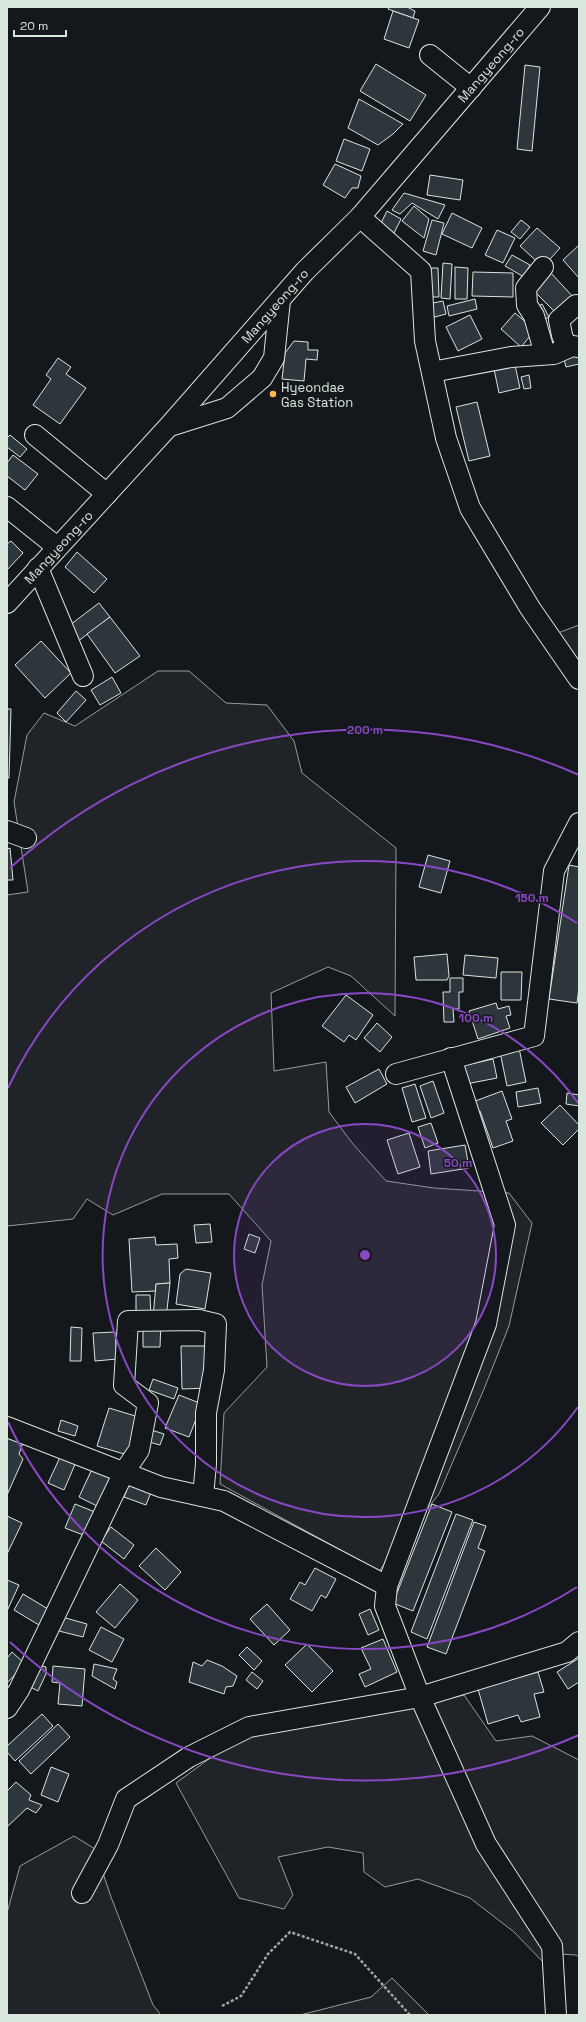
<svg xmlns="http://www.w3.org/2000/svg" width="586" height="2022" font-family="'Space Grotesk',sans-serif">
<style>
.green{fill:#202428;stroke:#939e99}
.building{fill:#2c363c;stroke:#d8e6dc}
.lines{fill:none;stroke-linecap:round;stroke-linejoin:round}
.minor-casing{stroke:#d8e6dc;stroke-width:22}
.path{stroke:#9da8a2;stroke-width:2.5;stroke-dasharray:3 2;stroke-linecap:butt}
.minor{stroke:#14181c;stroke-width:20}
.ring{fill:none;stroke:#8948c3;stroke-width:2}
.poi-dot{fill:#ffb74d;stroke:#14181c;stroke-width:1.5}
.labels{text-anchor:middle;stroke-width:3;stroke-linejoin:round;paint-order:stroke}
.street-label{font-size:13px;fill:#d8e6dc;stroke:#14181c}
.poi-label{font-size:13px;fill:#d8e6dc;stroke:#14181c;text-anchor:start}
.centre{fill:#8948c3;stroke:#14181c;stroke-width:2}
.ring-label{font-size:12px;text-anchor:middle;font-weight:bold;fill:#8948c3;stroke:#14181c;stroke-width:3;stroke-linejoin:round;paint-order:stroke}
</style>
<rect width="100%" height="100%" fill="#14181c"/>
<g class="green">
<path d="M 579,625 L 579,661 L 558,633 Z"/>
<path d="M 158,671 L 189,671 L 226,703 L 267,705 L 294,741 L 302,773 L 396,848 L 395,1016 L 351,976 L 328,967 L 271,993 L 274,1071 L 326,1062 L 329,1112 L 353,1144 L 386,1181 L 434,1188 L 509,1193 L 532,1223 L 509,1326 L 484,1389 L 439,1494 L 379,1571 L 220,1484 L 224,1413 L 267,1367 L 262,1285 L 271,1241 L 229,1194 L 162,1194 L 113,1215 L 87,1199 L 73,1219 L 7,1226 L 7,895 L 28,892 L 14,802 L 27,735 L 44,713 L 75,726 Z"/>
<path d="M 464,1695 L 496,1741 L 532,1736 L 579,1760 L 579,1957 L 576,1955 L 560,1954 L 542,1961 L 514,1932 L 470,1898 L 418,1879 L 385,1887 L 364,1872 L 363,1853 L 328,1847 L 278,1857 L 293,1895 L 284,1909 L 239,1898 L 176,1783 L 213,1756 L 260,1732 L 413,1707 Z"/>
<path d="M 74,1836 L 95,1849 L 111,1897 L 153,2005 L 161,2015 L 7,2015 L 7,1913 L 20,1866 Z"/>
<path d="M 392,1978 L 429,2015 L 300,2015 L 371,1997 Z"/>
</g>
<g class="building">
<path d="M 389,7 L 407,7 L 415,11 L 413,18 L 388,9 Z"/>
<path d="M 393,11 L 419,20 L 409,48 L 384,39 Z"/>
<path d="M 376,64 L 426,95 L 410,121 L 360,91 Z"/>
<path d="M 525,65 L 540,67 L 532,151 L 517,149 Z"/>
<path d="M 359,99 L 403,124 L 393,134 L 378,145 L 348,128 Z"/>
<path d="M 344,139 L 370,149 L 362,171 L 336,161 Z"/>
<path d="M 335,164 L 361,176 L 358,188 L 352,188 L 345,198 L 323,185 Z"/>
<path d="M 430,175 L 463,180 L 460,200 L 427,195 Z"/>
<path d="M 404,193 L 445,205 L 438,219 L 412,203 L 400,214 L 392,210 Z"/>
<path d="M 414,206 L 429,219 L 424,238 L 402,221 Z"/>
<path d="M 387,211 L 401,219 L 394,233 L 380,225 Z"/>
<path d="M 452,213 L 482,228 L 472,248 L 442,234 Z"/>
<path d="M 432,220 L 444,223 L 436,255 L 423,251 Z"/>
<path d="M 521,220 L 530,227 L 520,239 L 511,232 Z"/>
<path d="M 537,228 L 560,248 L 543,267 L 520,246 Z"/>
<path d="M 497,230 L 515,238 L 503,263 L 485,255 Z"/>
<path d="M 579,245 L 579,278 L 563,260 Z"/>
<path d="M 512,255 L 530,265 L 524,277 L 505,266 Z"/>
<path d="M 443,263 L 452,264 L 450,299 L 441,298 Z"/>
<path d="M 455,267 L 468,268 L 467,299 L 455,299 Z"/>
<path d="M 430,268 L 438,268 L 439,297 L 430,297 Z"/>
<path d="M 473,272 L 513,273 L 513,297 L 472,296 Z"/>
<path d="M 550,272 L 574,298 L 557,314 L 532,289 Z"/>
<path d="M 475,299 L 477,309 L 449,316 L 447,306 Z"/>
<path d="M 443,301 L 446,314 L 431,318 L 428,304 Z"/>
<path d="M 542,304 L 549,317 L 542,321 L 535,308 Z"/>
<path d="M 515,313 L 535,330 L 521,347 L 501,329 Z"/>
<path d="M 470,315 L 482,339 L 458,351 L 446,327 Z"/>
<path d="M 294,341 L 308,342 L 308,350 L 318,350 L 317,360 L 306,359 L 304,381 L 282,379 L 285,353 Z"/>
<path d="M 579,351 L 579,364 L 566,367 L 563,355 Z"/>
<path d="M 58,358 L 71,367 L 66,374 L 86,388 L 60,424 L 33,405 L 51,379 L 46,375 Z"/>
<path d="M 515,365 L 520,388 L 499,393 L 494,369 Z"/>
<path d="M 529,375 L 531,388 L 524,389 L 521,377 Z"/>
<path d="M 477,402 L 490,456 L 469,461 L 456,407 Z"/>
<path d="M 10,435 L 27,449 L 20,457 L 7,447 L 7,438 Z"/>
<path d="M 13,455 L 38,474 L 25,490 L 7,476 L 7,463 Z"/>
<path d="M 11,541 L 23,553 L 7,570 L 7,544 Z"/>
<path d="M 77,552 L 107,579 L 94,593 L 65,567 Z"/>
<path d="M 99,603 L 110,617 L 77,642 L 66,628 Z"/>
<path d="M 110,617 L 140,656 L 115,673 L 87,634 Z"/>
<path d="M 41,641 L 71,673 L 45,698 L 15,665 Z"/>
<path d="M 112,677 L 121,693 L 100,705 L 91,690 Z"/>
<path d="M 76,691 L 86,700 L 66,722 L 57,713 Z"/>
<path d="M 7,709 L 11,709 L 9,778 L 7,778 Z"/>
<path d="M 10,848 L 13,880 L 7,880 L 7,849 Z"/>
<path d="M 428,855 L 450,861 L 441,893 L 419,887 Z"/>
<path d="M 569,865 L 579,867 L 579,987 L 577,1003 L 549,999 Z"/>
<path d="M 447,954 L 449,976 L 447,980 L 416,980 L 414,957 Z"/>
<path d="M 465,955 L 498,958 L 496,978 L 463,975 Z"/>
<path d="M 501,972 L 522,972 L 521,1000 L 501,1000 Z"/>
<path d="M 450,978 L 463,978 L 463,992 L 459,992 L 459,1009 L 453,1009 L 454,1022 L 444,1022 L 443,992 L 450,992 Z"/>
<path d="M 346,995 L 373,1015 L 356,1040 L 349,1035 L 344,1042 L 322,1026 Z"/>
<path d="M 496,1003 L 498,1009 L 509,1006 L 511,1015 L 506,1016 L 510,1028 L 478,1039 L 469,1011 Z"/>
<path d="M 377,1023 L 392,1037 L 380,1052 L 364,1038 Z"/>
<path d="M 519,1048 L 526,1082 L 507,1086 L 500,1052 Z"/>
<path d="M 493,1059 L 497,1078 L 466,1084 L 462,1066 Z"/>
<path d="M 379,1069 L 387,1084 L 355,1103 L 346,1087 Z"/>
<path d="M 433,1081 L 444,1113 L 431,1118 L 420,1086 Z"/>
<path d="M 415,1084 L 426,1118 L 412,1122 L 402,1088 Z"/>
<path d="M 538,1088 L 541,1103 L 518,1107 L 516,1092 Z"/>
<path d="M 502,1091 L 512,1119 L 506,1121 L 513,1141 L 493,1148 L 480,1111 L 474,1114 L 470,1103 Z"/>
<path d="M 567,1093 L 579,1095 L 579,1106 L 566,1104 Z"/>
<path d="M 560,1105 L 579,1125 L 579,1129 L 563,1145 L 541,1123 Z"/>
<path d="M 431,1123 L 438,1143 L 425,1148 L 418,1127 Z"/>
<path d="M 409,1133 L 420,1167 L 398,1174 L 387,1140 Z"/>
<path d="M 465,1145 L 469,1168 L 431,1174 L 428,1151 Z"/>
<path d="M 210,1224 L 212,1242 L 196,1243 L 194,1225 Z"/>
<path d="M 249,1234 L 260,1238 L 255,1253 L 244,1249 Z"/>
<path d="M 155,1237 L 156,1245 L 177,1244 L 178,1258 L 169,1259 L 170,1283 L 156,1284 L 156,1291 L 132,1292 L 129,1239 Z"/>
<path d="M 186,1269 L 211,1273 L 205,1309 L 176,1304 L 180,1274 Z"/>
<path d="M 170,1283 L 166,1319 L 153,1317 L 156,1284 Z"/>
<path d="M 136,1295 L 150,1295 L 151,1319 L 136,1319 Z"/>
<path d="M 143,1321 L 161,1321 L 160,1347 L 143,1347 Z"/>
<path d="M 71,1327 L 82,1328 L 81,1361 L 70,1361 Z"/>
<path d="M 115,1332 L 117,1359 L 95,1361 L 93,1333 Z"/>
<path d="M 181,1346 L 208,1346 L 209,1388 L 182,1389 Z"/>
<path d="M 153,1379 L 178,1388 L 174,1399 L 149,1390 Z"/>
<path d="M 179,1395 L 202,1404 L 189,1437 L 165,1428 Z"/>
<path d="M 109,1408 L 142,1418 L 131,1456 L 97,1446 Z"/>
<path d="M 61,1420 L 78,1426 L 75,1436 L 58,1431 Z"/>
<path d="M 145,1428 L 164,1434 L 160,1445 L 142,1440 Z"/>
<path d="M 9,1437 L 23,1443 L 19,1454 L 23,1459 L 7,1495 L 7,1440 Z"/>
<path d="M 61,1455 L 76,1462 L 64,1490 L 48,1483 Z"/>
<path d="M 93,1467 L 114,1477 L 99,1507 L 79,1497 Z"/>
<path d="M 129,1484 L 151,1492 L 146,1505 L 124,1497 Z"/>
<path d="M 75,1504 L 95,1512 L 86,1536 L 65,1528 Z"/>
<path d="M 432,1504 L 452,1512 L 413,1611 L 393,1603 Z"/>
<path d="M 456,1514 L 473,1520 L 427,1639 L 411,1632 Z"/>
<path d="M 7,1516 L 22,1523 L 7,1554 Z"/>
<path d="M 474,1522 L 486,1526 L 478,1548 L 485,1551 L 446,1654 L 427,1647 Z"/>
<path d="M 111,1527 L 134,1545 L 124,1559 L 101,1541 Z"/>
<path d="M 156,1548 L 181,1572 L 165,1590 L 139,1566 Z"/>
<path d="M 315,1568 L 336,1579 L 326,1598 L 321,1595 L 312,1611 L 290,1599 L 300,1582 L 305,1585 Z"/>
<path d="M 7,1580 L 19,1585 L 7,1611 Z"/>
<path d="M 120,1584 L 138,1600 L 115,1628 L 96,1612 Z"/>
<path d="M 23,1594 L 48,1609 L 39,1625 L 14,1610 Z"/>
<path d="M 267,1604 L 290,1630 L 274,1645 L 250,1619 Z"/>
<path d="M 370,1609 L 379,1630 L 368,1635 L 359,1614 Z"/>
<path d="M 62,1617 L 87,1624 L 83,1637 L 59,1631 Z"/>
<path d="M 101,1627 L 124,1639 L 112,1662 L 89,1650 Z"/>
<path d="M 383,1639 L 397,1672 L 365,1687 L 359,1674 L 371,1669 L 361,1648 Z"/>
<path d="M 307,1644 L 333,1671 L 312,1692 L 285,1665 Z"/>
<path d="M 247,1647 L 262,1661 L 254,1670 L 239,1655 Z"/>
<path d="M 12,1652 L 25,1664 L 7,1683 L 7,1658 Z"/>
<path d="M 579,1658 L 579,1682 L 568,1689 L 557,1672 Z"/>
<path d="M 207,1660 L 222,1666 L 237,1676 L 233,1686 L 226,1687 L 224,1694 L 189,1682 L 193,1662 L 202,1666 Z"/>
<path d="M 35,1664 L 46,1667 L 46,1674 L 38,1691 L 25,1684 Z"/>
<path d="M 94,1664 L 117,1669 L 113,1679 L 117,1682 L 115,1689 L 92,1676 Z"/>
<path d="M 53,1666 L 85,1669 L 82,1706 L 58,1704 L 60,1683 L 52,1682 Z"/>
<path d="M 252,1672 L 263,1681 L 257,1689 L 246,1680 Z"/>
<path d="M 538,1672 L 544,1692 L 534,1694 L 540,1717 L 521,1722 L 518,1715 L 488,1724 L 478,1689 Z"/>
<path d="M 42,1714 L 53,1726 L 15,1761 L 7,1752 L 7,1746 Z"/>
<path d="M 58,1724 L 70,1737 L 31,1774 L 19,1761 Z"/>
<path d="M 51,1767 L 69,1774 L 58,1802 L 41,1795 Z"/>
<path d="M 16,1782 L 31,1795 L 29,1800 L 42,1805 L 36,1813 L 27,1808 L 7,1827 L 7,1791 Z"/>
</g>
<g class="lines">
<defs>
<g id="minor">
<path d="M 430,55 L 471,88"/>
<path d="M 360,217 L 421,271 L 425,341 L 446,438 L 470,508 L 530,608 L 579,679"/>
<path d="M 543,267 L 526,288 L 527,305 L 534,316 L 545,354"/>
<path d="M 567,348 L 562,335 L 559,320 L 576,305"/>
<path d="M 432,372 L 511,357 L 554,354 L 572,346 L 579,347"/>
<path d="M 170,426 L 227,408 L 262,378 L 274,358 L 280,300"/>
<path d="M 35,435 L 107,494"/>
<path d="M 7,507 L 57,547"/>
<path d="M 38,568 L 83,676"/>
<path id="s1" d="M 7,603 L 169,426 L 305,271 L 360,217 L 540,7"/>
<path d="M 7,831 L 26,838"/>
<path d="M 396,1074 L 534,1036 L 554,871 L 579,823"/>
<path d="M 7,1427 L 161,1487 L 224,1501 L 387,1586 L 385,1606 L 420,1697 L 486,1844 L 552,1946 L 556,2015"/>
<path d="M 387,1586 L 486,1324 L 505,1225 L 451,1058"/>
<path d="M 7,1708 L 19,1690 L 124,1472 L 139,1450 L 148,1403 L 124,1385 L 128,1321 L 199,1320 L 216,1324 L 214,1370 L 206,1413 L 206,1464 L 203,1496"/>
<path d="M 82,1893 L 108,1845 L 126,1799 L 189,1757 L 249,1727 L 420,1697 L 567,1652 L 579,1642"/>
</g>
</defs>
<use href="#minor" class="minor-casing"/>
<path class="path" d="M 222,2006 L 241,1996 L 268,1954 L 290,1932 L 355,1954 L 410,2015"/>
<use href="#minor" class="minor"/>
</g>
<circle cx="365" cy="1255" r="131" fill="#8948c3" fill-opacity=".12"/>
<g class="ring">
<circle cx="365" cy="1255" r="131"/>
<path d="M578 1407A262 262 0 1 1 578 1103"/>
<path d="M577 1587A394 394 0 0 1 8 1422M8 1088A394 394 0 0 1 577 923"/>
<path d="M579 1735A525 525 0 0 1 10 1642M10 868A525 525 0 0 1 579 775"/>
</g>
<circle class="poi-dot" cx="273" cy="394" r="4"/>
<g class="labels">
<g class="street-label">
<text dy="5" stroke="none"><textPath href="#s1" startOffset="724">Mangyeong-ro</textPath></text>
<text dy="5" stroke="none"><textPath href="#s1" startOffset="400">Mangyeong-ro</textPath></text>
<text dy="5" stroke="none"><textPath href="#s1" startOffset="76">Mangyeong-ro</textPath></text>
</g>
<g class="poi-label">
<text x="281" y="392">Hyeondae<tspan x="281" dy="15">Gas Station</tspan></text>
</g>
</g>
<circle cx="365" cy="1255" r="6" class="centre"/>
<g class="ring-label">
<text x="365" y="734">200 m</text>
<text x="532" y="902">150 m</text>
<text x="476" y="1022">100 m</text>
<text x="458" y="1167">50 m</text>
</g>
<rect width="586" height="2022" fill="none" stroke="#d8e6dc" stroke-width="16"/>
<path d="M14 30v6h52v-6" fill="none" stroke="#d8e6dc" stroke-width="2"/>
<text x="20" y="30" font-size="12" fill="#d8e6dc" stroke="#14181c" stroke-width="3" paint-order="stroke">20 m</text>
</svg>
